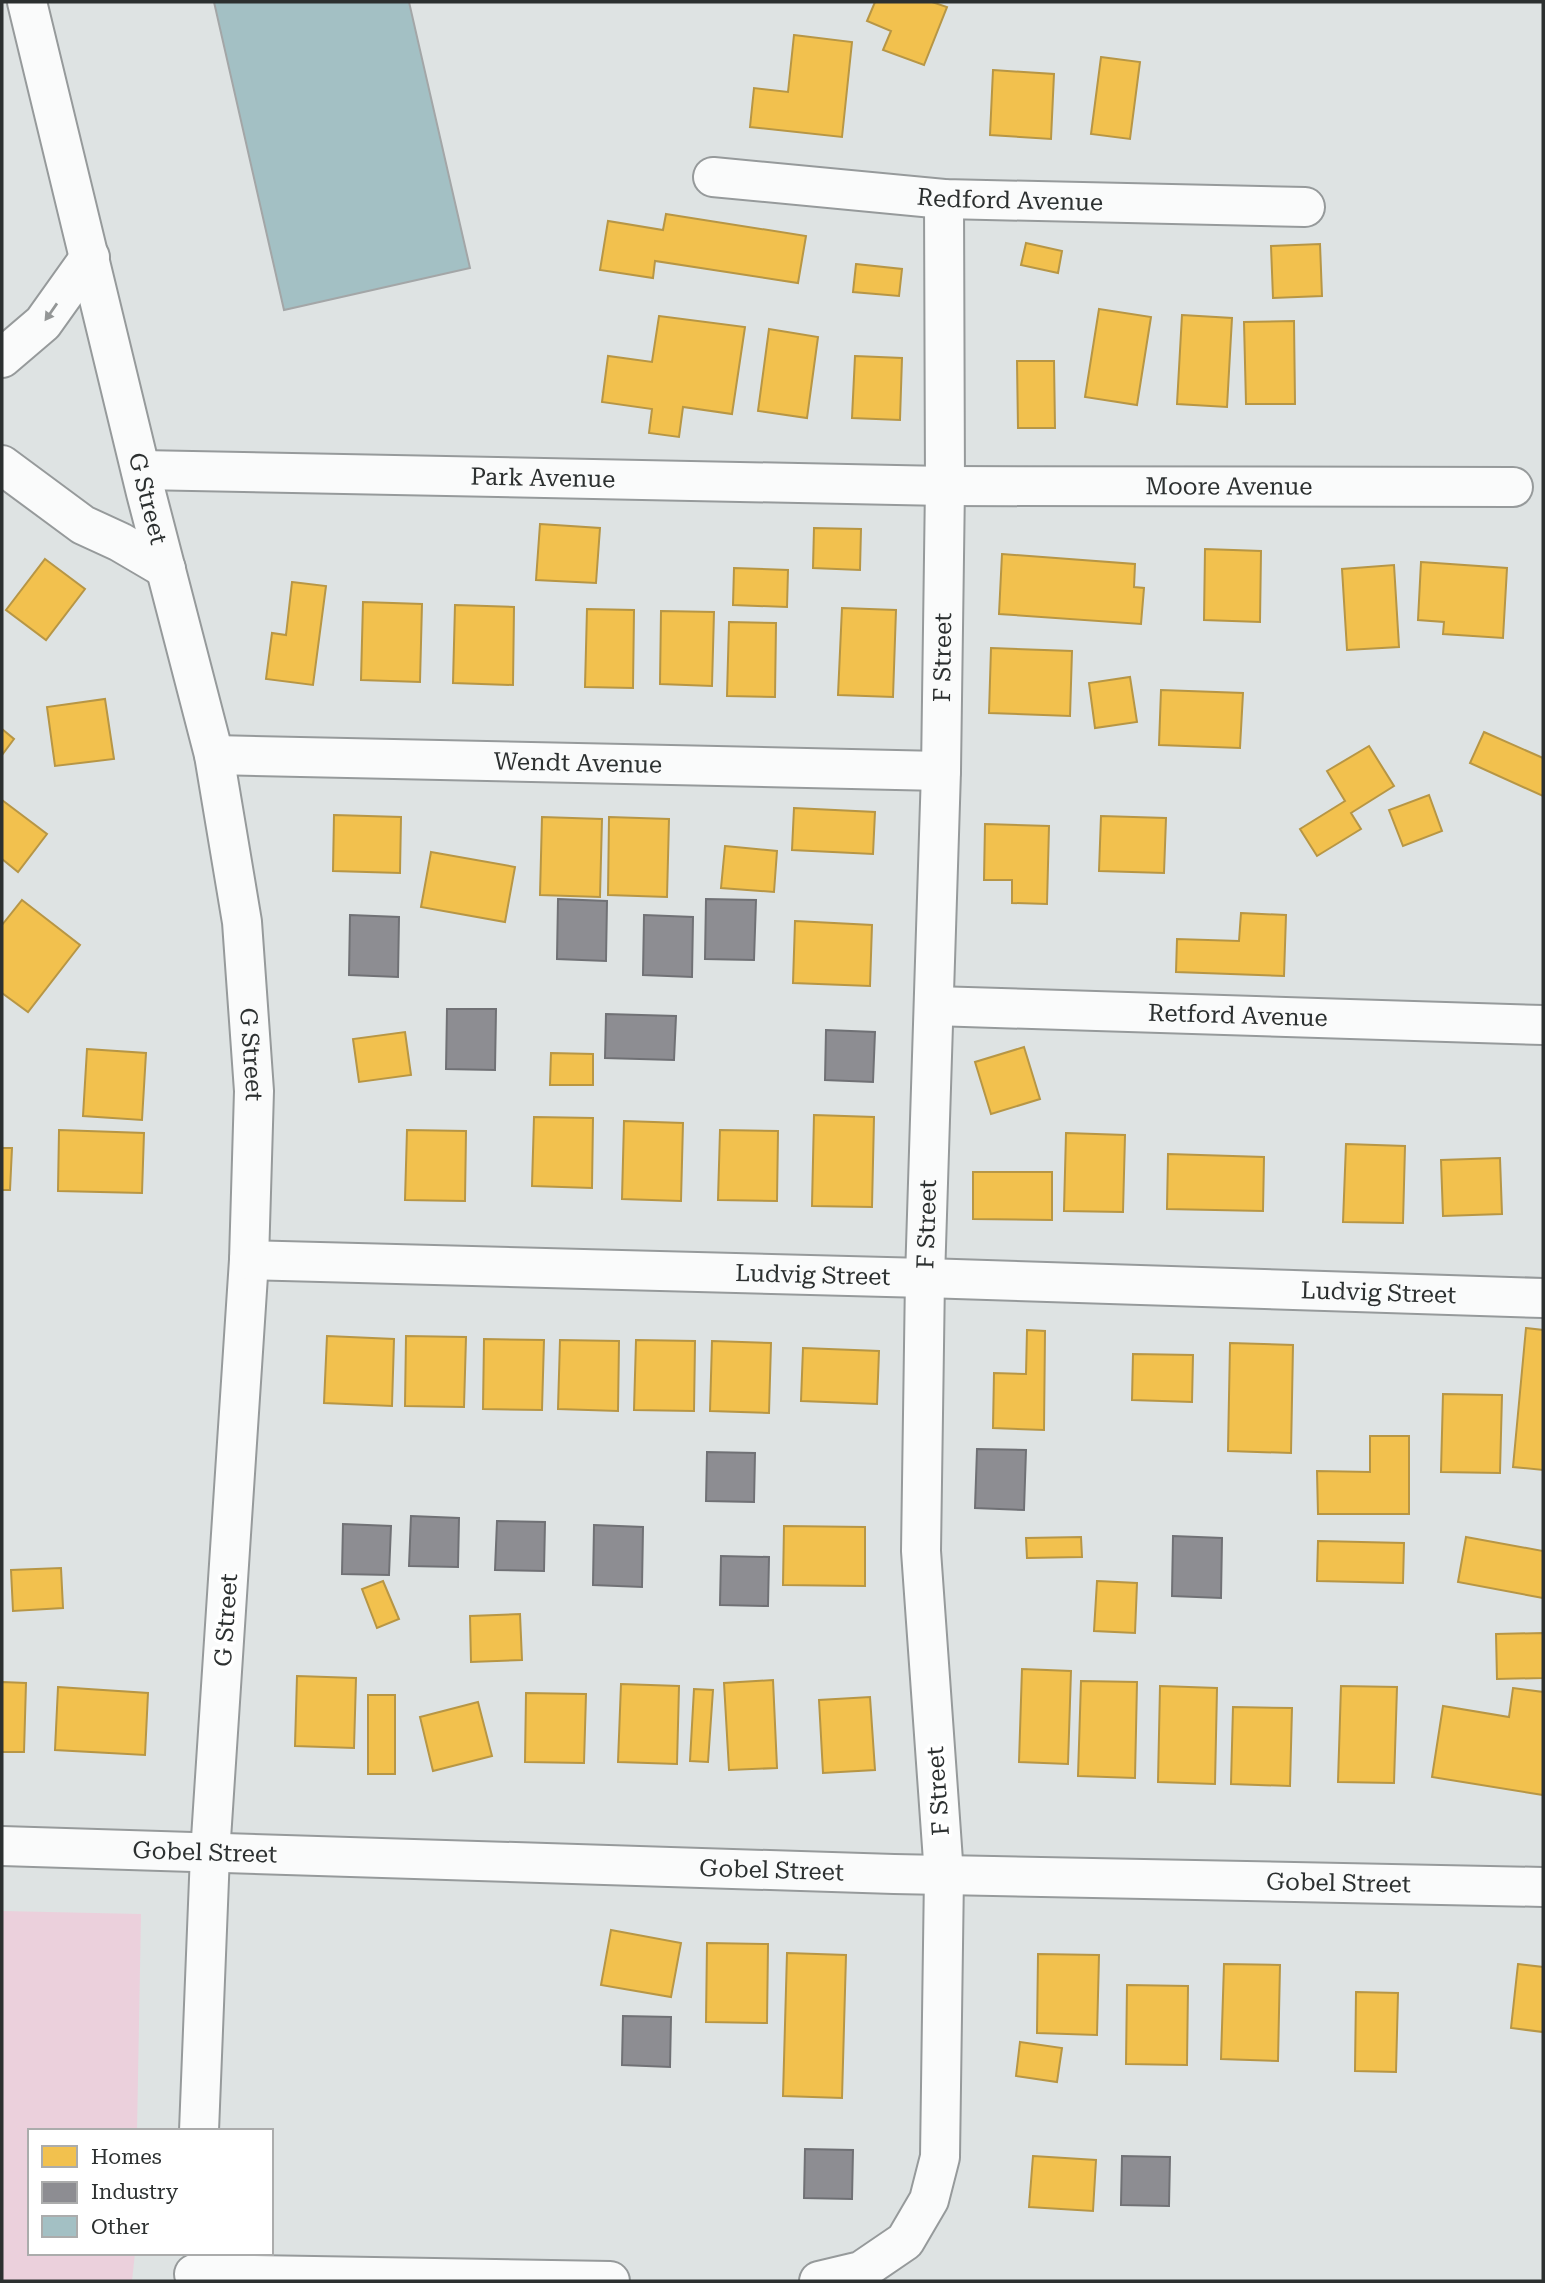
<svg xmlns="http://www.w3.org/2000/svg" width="1545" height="2283" font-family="'Roboto Serif',serif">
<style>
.green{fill:#ebd0dc}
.homes{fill:#f2c14e;stroke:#b79645;stroke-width:2}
.industry{fill:#8d8d92;stroke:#707175;stroke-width:2}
.building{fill:#a3c0c4;stroke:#a3a6a7;stroke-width:2}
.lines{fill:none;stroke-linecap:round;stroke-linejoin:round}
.minor-casing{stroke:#969a9b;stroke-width:42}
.minor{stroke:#fafbfb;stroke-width:38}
.oneway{fill:#939696}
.labels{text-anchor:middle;stroke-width:7;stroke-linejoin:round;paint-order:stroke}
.street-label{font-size:24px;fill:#2c3030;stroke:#fff}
</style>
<rect width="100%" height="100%" fill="#dee3e3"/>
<path class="green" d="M 2,1911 L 141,1914 L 137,2131 L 30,2131 L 30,2253 L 135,2253 L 132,2281 L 2,2281 Z"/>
<g class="homes">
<path d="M 875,2 L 932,2 L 947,7 L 924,65 L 883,50 L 891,31 L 867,21 Z"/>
<path d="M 794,35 L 852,42 L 842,137 L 750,127 L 754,88 L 788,92 Z"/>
<path d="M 1101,57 L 1140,62 L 1130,139 L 1091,134 Z"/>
<path d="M 993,70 L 1054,74 L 1051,139 L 990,135 Z"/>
<path d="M 666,214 L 806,236 L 798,283 L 655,261 L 653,278 L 600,270 L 608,221 L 663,230 Z"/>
<path d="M 1026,243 L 1062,251 L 1058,273 L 1021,265 Z"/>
<path d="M 1320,244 L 1322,296 L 1273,298 L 1271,246 Z"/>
<path d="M 856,264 L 902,269 L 899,296 L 853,292 Z"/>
<path d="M 1099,309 L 1151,317 L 1137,405 L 1085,397 Z"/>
<path d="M 1182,315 L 1232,318 L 1227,407 L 1177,404 Z"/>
<path d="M 659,316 L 745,327 L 732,414 L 683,407 L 679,437 L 649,433 L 652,409 L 602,402 L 608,356 L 652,362 Z"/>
<path d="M 1294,321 L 1295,404 L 1246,404 L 1244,322 Z"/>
<path d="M 769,329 L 818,337 L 807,418 L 758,411 Z"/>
<path d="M 855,356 L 902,358 L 900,420 L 852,418 Z"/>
<path d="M 1017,361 L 1054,361 L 1055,428 L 1018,428 Z"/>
<path d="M 540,524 L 600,528 L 596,583 L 536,580 Z"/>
<path d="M 814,528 L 861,529 L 860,570 L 813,568 Z"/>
<path d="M 1205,549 L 1261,551 L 1260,622 L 1204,620 Z"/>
<path d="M 1002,554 L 1135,564 L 1134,587 L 1144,588 L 1141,624 L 999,614 Z"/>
<path d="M 45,559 L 85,589 L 46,640 L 6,610 Z"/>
<path d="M 1421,562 L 1507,568 L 1503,638 L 1443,634 L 1444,622 L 1418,620 Z"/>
<path d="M 1394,565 L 1399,647 L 1347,650 L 1342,569 Z"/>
<path d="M 734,568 L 788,570 L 787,607 L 733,605 Z"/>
<path d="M 292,582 L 326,586 L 313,685 L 266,679 L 272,633 L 286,635 Z"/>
<path d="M 363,602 L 422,604 L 420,682 L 361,680 Z"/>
<path d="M 455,605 L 514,607 L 513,685 L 453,683 Z"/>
<path d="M 842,608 L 896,610 L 893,697 L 838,695 Z"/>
<path d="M 587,609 L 634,610 L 633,688 L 585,687 Z"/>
<path d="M 661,611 L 714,612 L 712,686 L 660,684 Z"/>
<path d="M 729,622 L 776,623 L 775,697 L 727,696 Z"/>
<path d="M 991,648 L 1072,651 L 1070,716 L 989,713 Z"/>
<path d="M 1130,677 L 1137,722 L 1095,728 L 1089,683 Z"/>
<path d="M 1161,690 L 1243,693 L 1240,748 L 1159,745 Z"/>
<path d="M 105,699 L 114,759 L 55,766 L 47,707 Z"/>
<path d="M 2,729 L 14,739 L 2,755 Z"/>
<path d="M 1484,732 L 1543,758 L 1543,796 L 1470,763 Z"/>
<path d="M 1369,746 L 1394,786 L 1351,813 L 1361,829 L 1317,856 L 1300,829 L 1345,801 L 1327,771 Z"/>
<path d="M 1429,795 L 1442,831 L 1403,846 L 1389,810 Z"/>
<path d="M 2,800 L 47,834 L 18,872 L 2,859 Z"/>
<path d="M 794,808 L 875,812 L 873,854 L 792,850 Z"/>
<path d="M 334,815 L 401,817 L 400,873 L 333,871 Z"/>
<path d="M 1101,816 L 1166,818 L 1164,873 L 1099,871 Z"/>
<path d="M 542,817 L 602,819 L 600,897 L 540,895 Z"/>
<path d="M 609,817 L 669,819 L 667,897 L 608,895 Z"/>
<path d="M 985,824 L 1049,826 L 1047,904 L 1012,903 L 1012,880 L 984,880 Z"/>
<path d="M 725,846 L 777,851 L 774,892 L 721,888 Z"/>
<path d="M 431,852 L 515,867 L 505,922 L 421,907 Z"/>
<path d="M 22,900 L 80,945 L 28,1012 L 2,993 L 2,925 Z"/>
<path d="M 1241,913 L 1286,915 L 1284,976 L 1176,972 L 1177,939 L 1239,941 Z"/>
<path d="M 795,921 L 872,925 L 870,986 L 793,983 Z"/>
<path d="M 405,1032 L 411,1075 L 359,1082 L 353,1039 Z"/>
<path d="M 1024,1047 L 1040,1099 L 991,1114 L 975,1062 Z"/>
<path d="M 87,1049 L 146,1053 L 142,1120 L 83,1116 Z"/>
<path d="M 551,1053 L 593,1054 L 593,1085 L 550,1085 Z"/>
<path d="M 814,1115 L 874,1117 L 872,1207 L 812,1206 Z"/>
<path d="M 534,1117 L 593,1118 L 592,1188 L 532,1186 Z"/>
<path d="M 624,1121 L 683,1123 L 681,1201 L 622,1199 Z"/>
<path d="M 59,1130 L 144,1133 L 142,1193 L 58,1191 Z"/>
<path d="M 407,1130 L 466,1131 L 465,1201 L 405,1200 Z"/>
<path d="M 720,1130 L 778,1131 L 777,1201 L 718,1200 Z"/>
<path d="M 1066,1133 L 1125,1135 L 1123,1212 L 1064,1211 Z"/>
<path d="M 1346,1144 L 1405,1146 L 1403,1223 L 1343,1222 Z"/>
<path d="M 2,1148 L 12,1148 L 10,1190 L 2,1190 Z"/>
<path d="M 1168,1154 L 1264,1157 L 1263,1211 L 1167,1209 Z"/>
<path d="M 1500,1158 L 1502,1214 L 1443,1216 L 1441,1160 Z"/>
<path d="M 973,1172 L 1052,1172 L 1052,1220 L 973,1219 Z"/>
<path d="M 1526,1328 L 1543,1330 L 1543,1470 L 1513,1467 Z"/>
<path d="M 1027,1330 L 1045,1331 L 1044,1430 L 993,1428 L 994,1373 L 1026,1374 Z"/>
<path d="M 327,1336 L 394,1339 L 392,1406 L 324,1403 Z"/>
<path d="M 406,1336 L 466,1337 L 464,1407 L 405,1406 Z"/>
<path d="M 484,1339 L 544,1340 L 542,1410 L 483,1409 Z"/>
<path d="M 560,1340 L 619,1341 L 618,1411 L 558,1409 Z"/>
<path d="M 636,1340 L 695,1341 L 694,1411 L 634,1410 Z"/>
<path d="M 712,1341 L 771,1343 L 769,1413 L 710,1411 Z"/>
<path d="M 1230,1343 L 1293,1345 L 1291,1453 L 1228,1451 Z"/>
<path d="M 803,1348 L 879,1351 L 877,1404 L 801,1401 Z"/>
<path d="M 1133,1354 L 1193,1355 L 1192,1402 L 1132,1400 Z"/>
<path d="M 1443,1394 L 1502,1395 L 1500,1473 L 1441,1472 Z"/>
<path d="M 1370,1436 L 1409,1436 L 1409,1514 L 1318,1514 L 1317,1471 L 1370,1472 Z"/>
<path d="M 784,1526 L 865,1527 L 865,1586 L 783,1585 Z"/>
<path d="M 1081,1537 L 1082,1557 L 1027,1558 L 1026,1538 Z"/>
<path d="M 1466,1537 L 1543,1551 L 1543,1598 L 1458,1582 Z"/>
<path d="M 1318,1541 L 1404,1543 L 1403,1583 L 1317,1581 Z"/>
<path d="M 61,1568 L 63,1608 L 13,1611 L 11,1570 Z"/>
<path d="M 383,1581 L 399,1619 L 377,1628 L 362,1589 Z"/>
<path d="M 1097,1581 L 1137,1583 L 1135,1633 L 1094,1631 Z"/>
<path d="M 520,1614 L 522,1660 L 471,1662 L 470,1616 Z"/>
<path d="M 1543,1633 L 1543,1678 L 1497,1679 L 1496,1634 Z"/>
<path d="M 1022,1669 L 1071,1671 L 1068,1764 L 1019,1762 Z"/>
<path d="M 297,1676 L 356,1678 L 354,1748 L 295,1746 Z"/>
<path d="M 773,1680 L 777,1768 L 729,1770 L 724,1683 Z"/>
<path d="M 1081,1681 L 1137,1682 L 1135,1778 L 1078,1776 Z"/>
<path d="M 2,1682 L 26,1683 L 24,1752 L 2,1752 Z"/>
<path d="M 621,1684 L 679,1686 L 677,1764 L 618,1762 Z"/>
<path d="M 1160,1686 L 1217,1688 L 1215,1784 L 1158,1782 Z"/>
<path d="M 1341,1686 L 1397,1687 L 1394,1783 L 1338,1782 Z"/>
<path d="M 58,1687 L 148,1693 L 145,1755 L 55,1750 Z"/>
<path d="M 1513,1688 L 1543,1692 L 1543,1795 L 1432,1777 L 1443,1706 L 1509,1717 Z"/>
<path d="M 694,1689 L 713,1690 L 708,1762 L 690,1761 Z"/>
<path d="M 526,1693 L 586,1694 L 584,1763 L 525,1762 Z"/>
<rect x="368" y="1695" width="27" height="79"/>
<path d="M 870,1697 L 875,1770 L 823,1773 L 819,1700 Z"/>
<path d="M 478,1702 L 492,1756 L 433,1771 L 420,1717 Z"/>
<path d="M 1233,1707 L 1292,1708 L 1290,1786 L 1231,1784 Z"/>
<path d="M 611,1930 L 681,1943 L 671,1997 L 601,1985 Z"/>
<path d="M 707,1943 L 768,1944 L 767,2023 L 706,2022 Z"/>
<path d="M 787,1953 L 846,1955 L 842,2098 L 783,2096 Z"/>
<path d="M 1038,1954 L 1099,1955 L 1097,2035 L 1037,2033 Z"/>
<path d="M 1224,1964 L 1280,1965 L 1278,2061 L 1221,2059 Z"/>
<path d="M 1518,1964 L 1543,1967 L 1543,2032 L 1511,2028 Z"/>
<path d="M 1127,1985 L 1188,1986 L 1187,2065 L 1126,2064 Z"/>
<path d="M 1356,1992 L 1398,1993 L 1396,2072 L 1355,2071 Z"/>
<path d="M 1020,2042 L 1062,2048 L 1057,2082 L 1016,2076 Z"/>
<path d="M 1033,2156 L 1096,2160 L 1093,2211 L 1029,2207 Z"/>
</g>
<g class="industry">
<path d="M 558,899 L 607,901 L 606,961 L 557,959 Z"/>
<path d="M 706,899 L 756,900 L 754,960 L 705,959 Z"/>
<path d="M 350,915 L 399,917 L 398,977 L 349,975 Z"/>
<path d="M 644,915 L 693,917 L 692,977 L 643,975 Z"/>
<path d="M 447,1009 L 496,1009 L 495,1070 L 446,1069 Z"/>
<path d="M 606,1014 L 676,1016 L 674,1060 L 605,1058 Z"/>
<path d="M 826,1030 L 875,1032 L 873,1082 L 825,1080 Z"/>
<path d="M 977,1449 L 1026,1450 L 1024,1510 L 975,1508 Z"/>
<path d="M 707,1452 L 755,1453 L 754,1502 L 706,1501 Z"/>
<path d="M 411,1516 L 459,1518 L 458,1567 L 409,1566 Z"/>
<path d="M 497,1521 L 545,1522 L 544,1571 L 495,1570 Z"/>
<path d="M 343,1524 L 391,1526 L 389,1575 L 342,1574 Z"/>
<path d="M 594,1525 L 643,1527 L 642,1587 L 593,1585 Z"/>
<path d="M 1173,1536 L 1222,1538 L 1221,1598 L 1172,1596 Z"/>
<path d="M 721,1556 L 769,1557 L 768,1606 L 720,1605 Z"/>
<path d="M 623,2016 L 671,2017 L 670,2067 L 622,2065 Z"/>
<path d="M 805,2149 L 853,2150 L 852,2199 L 804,2198 Z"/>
<path d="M 1122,2156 L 1170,2157 L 1169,2206 L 1121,2205 Z"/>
</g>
<path class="building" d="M 214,2 L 409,2 L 470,268 L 284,310 Z"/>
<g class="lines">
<defs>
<g id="minor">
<path id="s1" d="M 27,2 L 146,493 L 214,755 L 242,922 L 254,1091 L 249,1260 L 210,1854 L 199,2131"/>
<path id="s2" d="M 713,177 L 944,199 L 1305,207"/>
<path d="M 2,358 L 43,323 L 90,257"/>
<path d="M 2,465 L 83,525 L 120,542 L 166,569"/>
<path id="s3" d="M 141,470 L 945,486 L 1513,487"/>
<path id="s4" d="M 214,755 L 941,771"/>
<path id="s5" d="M 934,1006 L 1543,1025"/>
<path id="s6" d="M 249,1260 L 925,1278 L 1543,1298"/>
<path id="s7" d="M 2,1846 L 894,1874 L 1543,1887"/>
<path d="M 194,2274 L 610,2281"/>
<path id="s8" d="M 819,2281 L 861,2271 L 905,2241 L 929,2200 L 940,2157 L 944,1875 L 921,1551 L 925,1278 L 941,771 L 945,486 L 944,199"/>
</g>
</defs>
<use href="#minor" class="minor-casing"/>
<use href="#minor" class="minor"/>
</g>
<defs><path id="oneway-solid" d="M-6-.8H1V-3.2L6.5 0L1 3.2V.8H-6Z" transform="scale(1.75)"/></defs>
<use class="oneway" href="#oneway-solid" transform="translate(51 312) rotate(125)"/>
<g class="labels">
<g class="street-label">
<text dy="8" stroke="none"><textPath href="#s2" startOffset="298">Redford Avenue</textPath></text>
<text dy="8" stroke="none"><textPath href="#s3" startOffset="402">Park Avenue</textPath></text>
<text dy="8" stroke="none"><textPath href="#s3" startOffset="1088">Moore Avenue</textPath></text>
<text dy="8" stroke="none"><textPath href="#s1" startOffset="511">G Street</textPath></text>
<text dy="8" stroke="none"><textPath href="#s8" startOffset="1689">F Street</textPath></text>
<text dy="8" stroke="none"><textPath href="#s4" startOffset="364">Wendt Avenue</textPath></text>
<text dy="8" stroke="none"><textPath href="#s5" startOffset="304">Retford Avenue</textPath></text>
<text dy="8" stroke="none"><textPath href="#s1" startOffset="1078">G Street</textPath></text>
<text dy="8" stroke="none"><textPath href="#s8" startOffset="1122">F Street</textPath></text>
<text dy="8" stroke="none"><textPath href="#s6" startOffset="564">Ludvig Street</textPath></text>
<text dy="8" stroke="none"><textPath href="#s6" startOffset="1130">Ludvig Street</textPath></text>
<text transform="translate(226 1620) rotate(-86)" y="8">G Street</text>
<text transform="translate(938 1791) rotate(-94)" y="8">F Street</text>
<text dy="8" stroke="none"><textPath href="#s7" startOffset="203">Gobel Street</textPath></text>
<text dy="8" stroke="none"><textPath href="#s7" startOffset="770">Gobel Street</textPath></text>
<text dy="8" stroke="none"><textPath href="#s7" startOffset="1337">Gobel Street</textPath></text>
</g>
</g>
<rect width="1545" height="2283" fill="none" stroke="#2c3030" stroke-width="7"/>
<rect x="28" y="2129" width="245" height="126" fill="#ffffff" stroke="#abacac" stroke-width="2"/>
<rect x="42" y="2146" width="35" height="21" fill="#f2c14e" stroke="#abacac" stroke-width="2"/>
<text x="91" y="2164" font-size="21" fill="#2c3030">Homes</text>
<rect x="42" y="2182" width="35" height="21" fill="#8d8d92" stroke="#abacac" stroke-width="2"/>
<text x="91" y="2199" font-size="21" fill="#2c3030">Industry</text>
<rect x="42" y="2216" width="35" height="21" fill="#a3c0c4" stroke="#abacac" stroke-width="2"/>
<text x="91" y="2234" font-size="21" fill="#2c3030">Other</text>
</svg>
